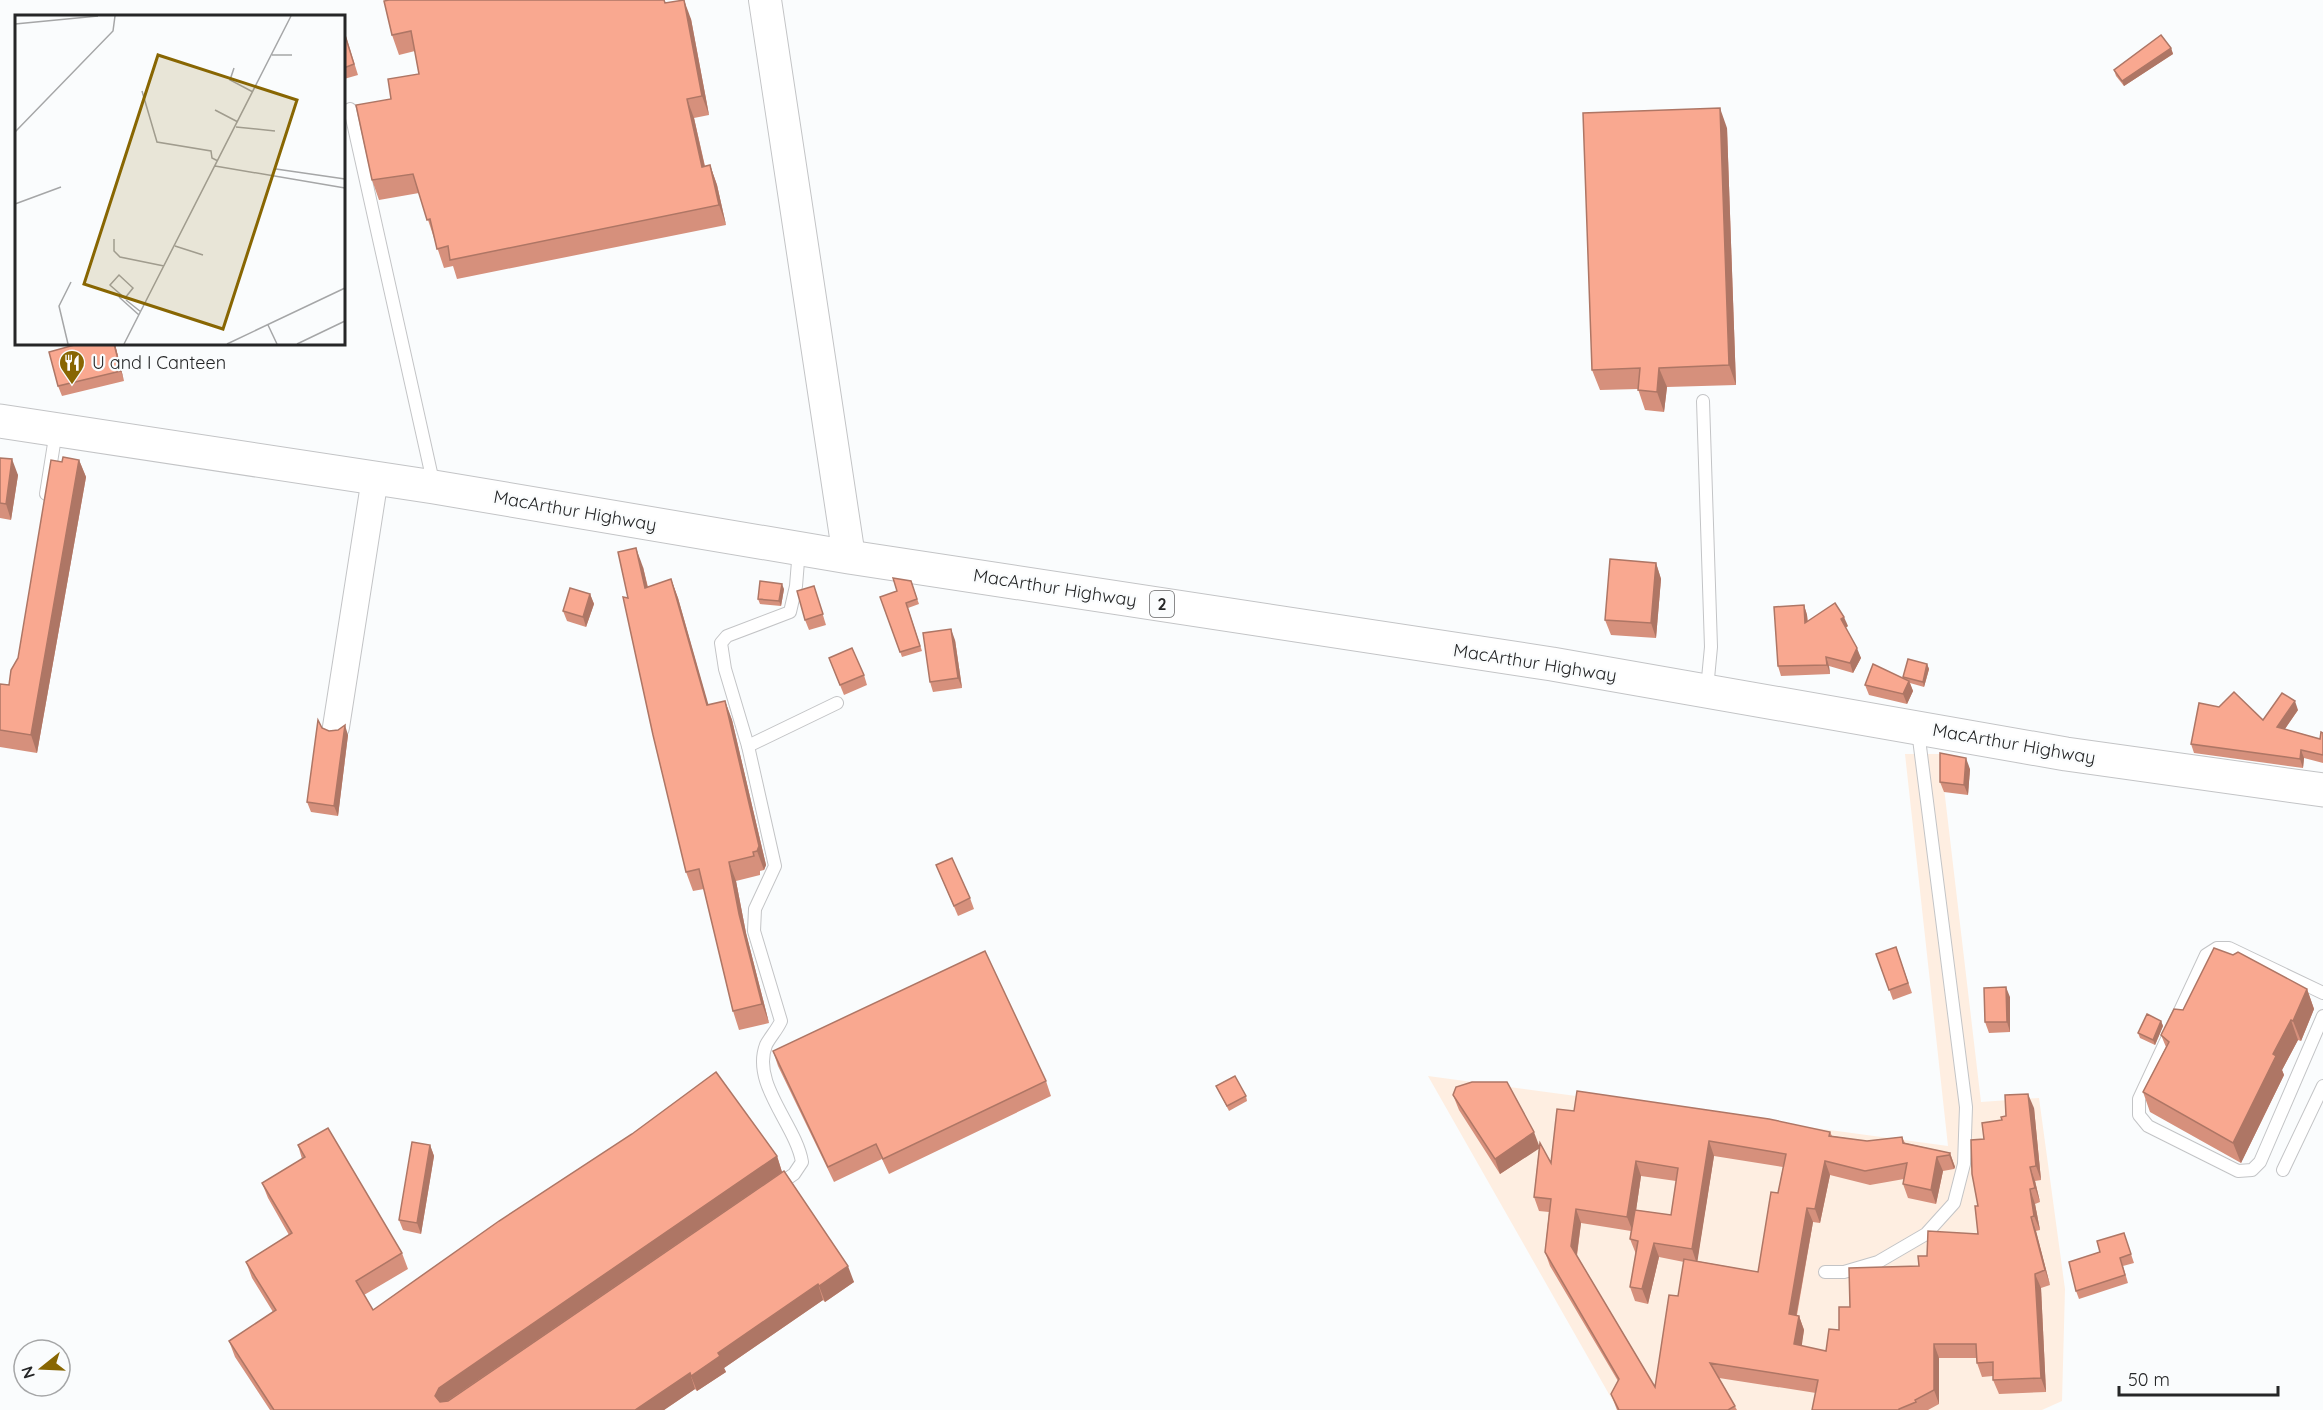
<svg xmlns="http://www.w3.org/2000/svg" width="2323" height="1410" font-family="Quicksand,sans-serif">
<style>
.education{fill:#feeee1}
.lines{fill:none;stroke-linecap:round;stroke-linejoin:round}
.service-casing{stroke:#c3c4c6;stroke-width:14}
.minor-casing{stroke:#c3c4c6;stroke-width:28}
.tertiary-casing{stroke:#c3c4c6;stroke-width:34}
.trunk-casing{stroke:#c3c4c6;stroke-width:35}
.service{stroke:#fff;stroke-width:12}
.minor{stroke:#fff;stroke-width:26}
.tertiary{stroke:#fff;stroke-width:32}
.trunk{stroke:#fff;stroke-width:33}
.wall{fill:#d6907c;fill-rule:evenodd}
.shaded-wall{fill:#ae7665}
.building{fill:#f9a890;stroke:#ae7665;stroke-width:1.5;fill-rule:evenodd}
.labels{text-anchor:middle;stroke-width:4.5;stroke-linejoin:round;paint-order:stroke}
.shield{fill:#fafcfd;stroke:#656667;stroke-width:1.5}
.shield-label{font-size:16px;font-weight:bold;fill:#252627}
.poi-label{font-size:18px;fill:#252627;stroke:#fafcfd;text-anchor:start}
.street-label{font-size:18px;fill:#252627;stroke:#fafcfd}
.inset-road{fill:none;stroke:#a5a6a7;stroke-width:1.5}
.view{fill:#886602;fill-opacity:0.15;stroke:#886602;stroke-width:3}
.inset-edge{fill:none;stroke:#252627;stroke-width:3}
</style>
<rect width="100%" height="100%" fill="#fafcfd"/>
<path class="education" d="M 1905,754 L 1940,754 L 1981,1102 L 2039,1098 L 2065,1289 L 2062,1401 L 2042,1410 L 1618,1410 L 1428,1076 L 1948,1146 Z"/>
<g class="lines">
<defs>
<g id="service">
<path d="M 350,109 L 434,486"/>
<path d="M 1703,401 L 1711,647 L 1707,689"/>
<path d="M 46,494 L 56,431"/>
<path d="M 748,746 L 837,703"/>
<path d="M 2323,993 L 2229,948 L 2217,948 L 2206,955 L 2139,1099 L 2139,1115 L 2148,1126 L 2238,1171 L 2252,1170 L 2260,1162 L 2323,1016"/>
<path d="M 2283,1170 L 2323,1086"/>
<path d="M 775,1187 L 794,1174 L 802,1162 C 796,1125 751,1084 766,1045 C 770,1037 777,1030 781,1021 L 754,931 L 755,909 L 775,866 L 748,746 L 725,669 L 721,643 L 727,636 L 790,612 L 796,586 L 799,549"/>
<path d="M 1825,1272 L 1844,1272 L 1878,1262 L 1926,1234 L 1954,1203 L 1964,1164 L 1966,1107 L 1918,731"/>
</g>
<path id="minor" d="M 336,727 L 375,478"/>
<path id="tertiary" d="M 765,0 L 849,557"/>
<path id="trunk" d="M 0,421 L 434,487 L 849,557 L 1552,664 L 2066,754 L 2323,790"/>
</defs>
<use href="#service" class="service-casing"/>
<use href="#minor" class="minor-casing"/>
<use href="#tertiary" class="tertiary-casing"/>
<use href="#trunk" class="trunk-casing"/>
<use href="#service" class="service"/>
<use href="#minor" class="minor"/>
<use href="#tertiary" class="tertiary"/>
<use href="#trunk" class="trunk"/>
</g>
<g class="wall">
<path d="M 384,1 L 668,2 L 691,19 L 709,115 L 694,118 L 705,166 L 710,165 L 717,185 L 726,225 L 457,279 L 453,266 L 444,268 L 419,193 L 379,200 L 372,180 L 391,99 L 419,74 L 415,51 L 399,55 L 392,35 Z"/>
<path d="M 344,30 L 358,75 L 344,79 Z"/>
<path d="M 2171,48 L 2173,54 L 2124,86 L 2116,76 L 2114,70 Z"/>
<path d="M 1727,128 L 1736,385 L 1667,387 L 1664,412 L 1645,410 L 1638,389 L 1600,390 L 1592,370 Z"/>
<path d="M 78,344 L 115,344 L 124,381 L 62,396 L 58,386 Z"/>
<path d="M 0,458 L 18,475 L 11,520 L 0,518 Z"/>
<path d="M 79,460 L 86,477 L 37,753 L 0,747 L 0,684 L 9,685 L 18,658 L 62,462 Z"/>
<path d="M 1656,563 L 1661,579 L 1656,638 L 1611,635 L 1605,620 Z"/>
<path d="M 643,567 L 648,587 L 671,579 L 678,598 L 708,705 L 725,701 L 732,720 L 766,865 L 764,870 L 760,871 L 760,875 L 736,881 L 746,933 L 769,1023 L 739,1030 L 733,1011 L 704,889 L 693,891 L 686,872 L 628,598 Z"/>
<path d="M 911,581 L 919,604 L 908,608 L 922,651 L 902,657 L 882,602 Z"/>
<path d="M 814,586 L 826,625 L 809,630 L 805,620 Z"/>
<path d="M 784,589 L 781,606 L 760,604 L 758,599 Z"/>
<path d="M 590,594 L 594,604 L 586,627 L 567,621 L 563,611 Z"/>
<path d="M 1804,605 L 1807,615 L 1808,622 L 1848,626 L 1845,628 L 1861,658 L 1853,673 L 1829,666 L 1830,674 L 1781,676 L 1778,666 Z"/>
<path d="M 955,640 L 962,688 L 933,692 L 930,682 Z"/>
<path d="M 829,658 L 864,675 L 867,685 L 844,695 Z"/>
<path d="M 1927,664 L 1929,669 L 1924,687 L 1910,683 L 1913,691 L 1907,704 L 1869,695 L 1865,685 L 1903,678 L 1903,677 Z"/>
<path d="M 2298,710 L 2285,729 L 2320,739 L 2323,733 L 2323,763 L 2304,758 L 2303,768 L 2194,753 L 2191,744 L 2263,720 Z"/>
<path d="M 322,728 L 329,731 L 338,730 L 348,735 L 338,816 L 311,812 L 307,802 Z"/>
<path d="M 1970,769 L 1968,795 L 1944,792 L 1940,782 Z"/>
<path d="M 936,865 L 970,898 L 974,909 L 958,916 Z"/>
<path d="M 1896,947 L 1912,993 L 1893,1000 L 1876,954 Z"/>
<path d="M 2307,989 L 2314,1009 L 2301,1041 L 2298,1040 L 2282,1070 L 2284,1075 L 2241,1163 L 2150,1112 L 2143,1092 L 2166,1047 L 2161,1035 L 2183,1010 Z"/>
<path d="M 2010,997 L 2010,1032 L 1989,1033 L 1985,1022 Z"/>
<path d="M 2161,1021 L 2163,1026 L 2155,1045 L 2140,1038 L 2138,1033 Z"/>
<path d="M 773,1051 L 1046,1081 L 1051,1096 L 889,1174 L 882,1159 L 834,1182 L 778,1066 Z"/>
<path d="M 1216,1086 L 1246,1096 L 1247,1101 L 1229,1111 Z"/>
<path d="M 1453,1095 L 1539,1146 L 1551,1163 L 1574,1111 L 1830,1132 L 1832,1136 L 1867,1141 L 1902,1137 L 1905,1143 L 1950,1153 L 1955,1167 L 1954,1169 L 1943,1171 L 1936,1204 L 1908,1198 L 1903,1184 L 1904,1179 L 1870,1185 L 1830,1175 L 1820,1223 L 1813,1222 L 1797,1315 L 1799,1316 L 1804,1330 L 1801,1346 L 1826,1351 L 1839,1330 L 1850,1307 L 1919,1266 L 1927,1256 L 1978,1234 L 1978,1206 L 1984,1139 L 2006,1116 L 2034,1108 L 2041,1180 L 2035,1181 L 2040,1202 L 2035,1204 L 2040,1230 L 2036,1231 L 2050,1285 L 2041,1288 L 2046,1392 L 1999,1394 L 1993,1380 L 1993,1376 L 1982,1377 L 1977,1363 L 1977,1358 L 1939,1358 L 1939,1404 L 1928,1410 L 1812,1410 L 1816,1393 L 1719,1378 L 1737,1410 L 1617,1410 L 1611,1394 L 1618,1381 L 1550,1266 L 1545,1252 L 1549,1212 L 1539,1211 L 1534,1197 L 1539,1148 L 1500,1174 L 1459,1110 ZM 1714,1156 L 1783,1167 L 1778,1193 L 1758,1272 L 1697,1261 ZM 1641,1176 L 1676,1181 L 1671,1215 L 1636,1210 ZM 1581,1223 L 1631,1231 L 1630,1239 L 1636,1254 L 1630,1287 L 1635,1301 L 1648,1304 L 1659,1257 L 1684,1262 L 1678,1296 L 1655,1387 L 1577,1256 Z"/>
<path d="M 298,1145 L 402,1253 L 408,1269 L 364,1295 L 373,1310 L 777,1156 L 782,1172 L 447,1401 L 784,1171 L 854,1282 L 825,1302 L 823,1300 L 724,1368 L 726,1372 L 697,1391 L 695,1389 L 664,1410 L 270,1410 L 235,1357 L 229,1341 L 273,1312 L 252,1278 L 246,1262 L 289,1235 L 268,1198 L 262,1183 L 302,1159 Z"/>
<path d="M 430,1145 L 434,1156 L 421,1234 L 403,1230 L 399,1220 Z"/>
<path d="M 2124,1233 L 2134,1263 L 2123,1266 L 2128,1283 L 2079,1299 L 2076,1291 L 2100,1252 Z"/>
</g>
<g class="shaded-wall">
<path d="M 684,0 L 691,19 L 709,115 L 702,96 Z"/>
<path d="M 2171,48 L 2173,54 L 2124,86 L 2122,81 Z"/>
<path d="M 687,99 L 694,118 L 709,186 L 702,167 Z"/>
<path d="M 1720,108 L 1727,128 L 1736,385 L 1729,365 Z"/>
<path d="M 710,165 L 717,185 L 726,225 L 719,205 Z"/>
<path d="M 114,344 L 115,344 L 124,381 L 121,371 Z"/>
<path d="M 1659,368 L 1667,387 L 1664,412 L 1657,392 Z"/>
<path d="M 12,459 L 18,475 L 11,520 L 6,504 Z"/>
<path d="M 79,460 L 86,477 L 37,753 L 31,735 Z"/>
<path d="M 636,548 L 643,567 L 652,607 L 645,588 Z"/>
<path d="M 1656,563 L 1661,579 L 1656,638 L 1651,623 Z"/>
<path d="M 671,579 L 678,598 L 714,724 L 707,705 Z"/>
<path d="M 782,584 L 784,589 L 781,606 L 779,601 Z"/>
<path d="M 590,594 L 594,604 L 586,627 L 583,617 Z"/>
<path d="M 1804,605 L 1807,615 L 1808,633 L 1805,623 Z"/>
<path d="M 1844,617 L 1848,626 L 1844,629 L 1841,619 Z"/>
<path d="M 951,629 L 955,640 L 962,688 L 958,678 Z"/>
<path d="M 1857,648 L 1861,658 L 1853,673 L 1850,663 Z"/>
<path d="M 1826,657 L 1829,666 L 1830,674 L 1827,665 Z"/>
<path d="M 1927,664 L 1929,669 L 1924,687 L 1923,682 Z"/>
<path d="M 1909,681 L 1913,691 L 1907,704 L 1903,694 Z"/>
<path d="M 725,701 L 732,720 L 766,865 L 764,870 L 757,851 Z"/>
<path d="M 2295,701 L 2298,710 L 2280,736 L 2277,727 Z"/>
<path d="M 345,725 L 348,735 L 338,816 L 334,806 Z"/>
<path d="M 2301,750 L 2304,758 L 2303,768 L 2300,759 Z"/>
<path d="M 1966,758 L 1970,769 L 1968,795 L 1964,785 Z"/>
<path d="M 729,862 L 736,881 L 746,933 L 769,1023 L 762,1004 L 739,914 Z"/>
<path d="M 2006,987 L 2010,997 L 2010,1032 L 2007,1022 Z"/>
<path d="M 2307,989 L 2314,1009 L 2301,1041 L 2293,1021 Z"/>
<path d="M 2291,1020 L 2298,1040 L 2282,1070 L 2284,1075 L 2241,1163 L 2233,1143 L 2273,1054 Z"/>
<path d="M 2161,1021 L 2163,1026 L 2155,1045 L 2153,1040 Z"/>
<path d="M 2028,1094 L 2034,1108 L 2041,1180 L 2036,1166 Z"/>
<path d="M 1534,1132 L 1540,1148 L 1500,1174 L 1495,1159 Z"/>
<path d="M 1709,1141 L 1714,1156 L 1697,1264 L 1692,1249 Z"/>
<path d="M 430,1145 L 434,1156 L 421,1234 L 417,1223 Z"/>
<path d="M 1950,1153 L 1955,1167 L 1954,1169 L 1949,1155 Z"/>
<path d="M 777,1156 L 782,1172 L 444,1403 L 441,1410 L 435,1396 L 439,1388 Z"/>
<path d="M 1937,1157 L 1943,1171 L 1936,1204 L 1931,1190 Z"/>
<path d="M 1636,1161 L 1641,1176 L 1633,1232 L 1627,1217 Z"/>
<path d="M 1825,1161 L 1830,1175 L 1820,1223 L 1815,1209 Z"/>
<path d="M 2030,1167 L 2035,1181 L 2040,1202 L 2035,1188 Z"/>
<path d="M 2030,1189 L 2035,1204 L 2040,1230 L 2034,1216 Z"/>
<path d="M 1807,1208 L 1813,1222 L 1794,1328 L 1789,1314 Z"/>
<path d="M 1576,1209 L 1581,1223 L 1576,1260 L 1571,1246 Z"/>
<path d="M 2031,1217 L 2036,1231 L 2050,1285 L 2045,1270 Z"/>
<path d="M 1654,1243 L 1659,1257 L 1648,1304 L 1642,1289 Z"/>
<path d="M 848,1266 L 854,1282 L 825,1302 L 819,1286 Z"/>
<path d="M 2035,1274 L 2041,1288 L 2046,1392 L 2041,1378 Z"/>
<path d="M 818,1284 L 823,1300 L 724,1368 L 726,1372 L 697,1391 L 691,1376 L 718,1353 Z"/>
<path d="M 1799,1316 L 1804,1330 L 1800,1358 L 1794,1344 Z"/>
<path d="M 1934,1344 L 1939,1358 L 1939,1404 L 1934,1390 Z"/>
<path d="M 690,1373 L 695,1389 L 664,1410 L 635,1410 Z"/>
</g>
<g class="building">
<path d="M 389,0 L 664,0 L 665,3 L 684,0 L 702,96 L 687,99 L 702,167 L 710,165 L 719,205 L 450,260 L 448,246 L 437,249 L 430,219 L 427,220 L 413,174 L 372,180 L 356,105 L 391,99 L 388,79 L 419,74 L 411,31 L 392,35 L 384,1 Z"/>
<path d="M 344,32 L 354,64 L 344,68 Z"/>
<path d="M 2161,35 L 2171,48 L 2122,81 L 2114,70 Z"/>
<path d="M 1720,108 L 1729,365 L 1659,368 L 1657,392 L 1638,390 L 1640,368 L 1592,370 L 1583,113 Z"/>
<path d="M 78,344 L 114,344 L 121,371 L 58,386 L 49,352 Z"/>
<path d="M 63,457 L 79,460 L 31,735 L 0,730 L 0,684 L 9,685 L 11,670 L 18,658 L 51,460 L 62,462 Z"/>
<path d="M 0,458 L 12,459 L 6,504 L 0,503 Z"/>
<path d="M 636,548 L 645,588 L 671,579 L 707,705 L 725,701 L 759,846 L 757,851 L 753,852 L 754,856 L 729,862 L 739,914 L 762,1004 L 733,1011 L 699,869 L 686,872 L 653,735 L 623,597 L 628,598 L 618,552 Z"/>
<path d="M 1610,559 L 1656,563 L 1651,623 L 1605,620 Z"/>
<path d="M 893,578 L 911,581 L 917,599 L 906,603 L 920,646 L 900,652 L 880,597 L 897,591 Z"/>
<path d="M 760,581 L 782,584 L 779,601 L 758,599 Z"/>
<path d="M 814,586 L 823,614 L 805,620 L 797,591 Z"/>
<path d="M 570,588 L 590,594 L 583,617 L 563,611 Z"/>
<path d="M 1835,603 L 1844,617 L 1841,619 L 1857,648 L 1850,663 L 1826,657 L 1827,665 L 1778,666 L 1774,607 L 1804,605 L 1805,623 Z"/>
<path d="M 951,629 L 958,678 L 930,682 L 923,633 Z"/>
<path d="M 852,648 L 864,675 L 840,685 L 829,658 Z"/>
<path d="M 1908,659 L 1927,664 L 1923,682 L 1903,677 Z"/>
<path d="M 1873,664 L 1909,681 L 1903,694 L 1865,685 Z"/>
<path d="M 2234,692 L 2263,720 L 2282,693 L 2295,701 L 2277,727 L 2320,739 L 2321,732 L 2323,733 L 2323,755 L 2301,750 L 2300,759 L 2191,744 L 2199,703 L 2219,707 Z"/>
<path d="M 318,720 L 322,728 L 329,731 L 338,730 L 345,725 L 334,806 L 307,802 Z"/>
<path d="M 1940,753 L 1966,758 L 1964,785 L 1940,782 Z"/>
<path d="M 952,858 L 970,898 L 954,906 L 936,865 Z"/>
<path d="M 1896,947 L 1908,983 L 1889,990 L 1876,954 Z"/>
<path d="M 2214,948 L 2233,955 L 2238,952 L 2307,989 L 2293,1021 L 2291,1020 L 2273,1054 L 2276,1056 L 2233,1143 L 2143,1092 L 2169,1042 L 2161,1035 L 2174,1009 L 2183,1010 Z"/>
<path d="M 985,951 L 1046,1081 L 883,1159 L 876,1144 L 828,1167 L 773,1051 Z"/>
<path d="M 2006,987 L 2007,1022 L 1985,1022 L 1984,988 Z"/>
<path d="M 2147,1014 L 2161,1021 L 2153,1040 L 2138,1033 Z"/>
<path d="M 716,1072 L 777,1156 L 439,1388 L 435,1396 L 440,1402 L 448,1401 L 784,1171 L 848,1266 L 819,1286 L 818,1284 L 718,1353 L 720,1356 L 691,1376 L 690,1373 L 635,1410 L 274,1410 L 229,1341 L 276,1310 L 246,1262 L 292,1233 L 262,1183 L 305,1157 L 298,1145 L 328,1128 L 402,1253 L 356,1281 L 373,1310 L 499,1221 L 632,1134 Z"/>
<path d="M 1235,1076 L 1246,1096 L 1227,1106 L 1216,1086 Z"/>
<path d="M 1472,1082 L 1507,1082 L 1534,1132 L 1495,1159 L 1453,1095 L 1456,1087 Z"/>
<path d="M 1577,1091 L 1769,1119 L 1830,1132 L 1829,1136 L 1867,1141 L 1902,1137 L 1903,1143 L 1950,1153 L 1949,1155 L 1937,1157 L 1931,1190 L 1903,1184 L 1907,1163 L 1865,1171 L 1825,1161 L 1815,1209 L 1807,1208 L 1789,1314 L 1799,1316 L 1794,1344 L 1826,1351 L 1829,1329 L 1839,1330 L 1839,1307 L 1850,1307 L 1849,1268 L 1919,1266 L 1918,1256 L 1927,1256 L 1928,1231 L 1978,1234 L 1975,1206 L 1978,1206 L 1972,1174 L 1971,1140 L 1984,1139 L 1982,1123 L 2002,1120 L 2001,1117 L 2006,1116 L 2005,1095 L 2028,1094 L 2036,1166 L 2030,1167 L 2035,1188 L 2030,1189 L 2034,1216 L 2031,1217 L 2045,1270 L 2035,1274 L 2041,1378 L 1993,1380 L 1993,1362 L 1977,1363 L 1976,1344 L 1934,1344 L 1934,1390 L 1915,1400 L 1916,1402 L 1899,1409 L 1899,1410 L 1812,1410 L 1818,1380 L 1710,1363 L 1735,1406 L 1728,1410 L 1619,1410 L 1611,1394 L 1619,1379 L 1545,1252 L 1551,1199 L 1534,1197 L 1540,1143 L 1551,1163 L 1557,1109 L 1574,1111 ZM 1709,1141 L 1786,1154 L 1778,1193 L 1771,1192 L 1758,1272 L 1684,1259 L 1678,1296 L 1669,1295 L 1655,1387 L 1571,1246 L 1576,1209 L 1627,1217 L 1636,1161 L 1678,1168 L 1671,1215 L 1635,1210 L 1630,1239 L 1638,1241 L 1630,1287 L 1642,1289 L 1654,1243 L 1692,1249 Z"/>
<path d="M 412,1142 L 430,1145 L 417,1223 L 399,1220 Z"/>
<path d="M 2124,1233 L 2131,1254 L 2120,1258 L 2125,1275 L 2076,1291 L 2069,1262 L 2100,1252 L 2097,1241 Z"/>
</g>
<defs>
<symbol id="restaurant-pin" viewBox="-11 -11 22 30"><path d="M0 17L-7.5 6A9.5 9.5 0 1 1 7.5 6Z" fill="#886602" stroke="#fafcfd"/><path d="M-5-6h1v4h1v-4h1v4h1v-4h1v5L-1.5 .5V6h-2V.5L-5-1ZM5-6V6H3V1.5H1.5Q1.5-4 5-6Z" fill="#fff"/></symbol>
</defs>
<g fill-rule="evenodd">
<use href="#restaurant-pin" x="57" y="348" width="30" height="40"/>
</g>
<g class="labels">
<rect class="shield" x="1150" y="591" width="24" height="26" rx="4.5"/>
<g class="shield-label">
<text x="1162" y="610">2</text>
</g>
<g class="poi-label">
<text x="92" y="369">U and I Canteen</text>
</g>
<g class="street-label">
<text transform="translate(575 511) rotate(10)" y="6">MacArthur Highway</text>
<text transform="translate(1055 588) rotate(9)" y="6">MacArthur Highway</text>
<text transform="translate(1535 663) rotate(9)" y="6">MacArthur Highway</text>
<text transform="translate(2014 744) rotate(10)" y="6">MacArthur Highway</text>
</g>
</g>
<g transform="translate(15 15)">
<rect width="330" height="330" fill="#fafcfd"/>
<path class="inset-road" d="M 0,9 L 83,1M 257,40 L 277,40M 219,53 L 215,65 L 238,77M 127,76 L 142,127 L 196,136 L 197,143 L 203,146M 200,95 L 223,107M 221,112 L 260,116M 0,117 L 98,16 L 100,1M 200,151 L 330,173M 261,154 L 330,164M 0,189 L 46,172M 99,224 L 99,236 L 105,242 L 149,251M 160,231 L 188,240M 104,282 L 124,300M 110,283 L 118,273 L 104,260 L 95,270 L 96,271 L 111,284M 111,285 L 126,297M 253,310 L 262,329M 53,329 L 44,291 L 56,267M 109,329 L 276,1M 212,329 L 330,273M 282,329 L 330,306"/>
<path class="view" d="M 143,40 L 282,85 L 208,314 L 69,269 Z"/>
<rect width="330" height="330" class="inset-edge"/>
</g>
<g transform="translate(42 1368) rotate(252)"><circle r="28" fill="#fafcfd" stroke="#a5a6a7" stroke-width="1.5"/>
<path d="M0-4.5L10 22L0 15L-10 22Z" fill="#886602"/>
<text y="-9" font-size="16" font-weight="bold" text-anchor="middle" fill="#252627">N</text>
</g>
<path d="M2119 1386v9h159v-9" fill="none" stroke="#252627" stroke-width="3"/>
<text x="2128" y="1386" font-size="18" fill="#252627" stroke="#fafcfd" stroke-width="4.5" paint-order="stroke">50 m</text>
</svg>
